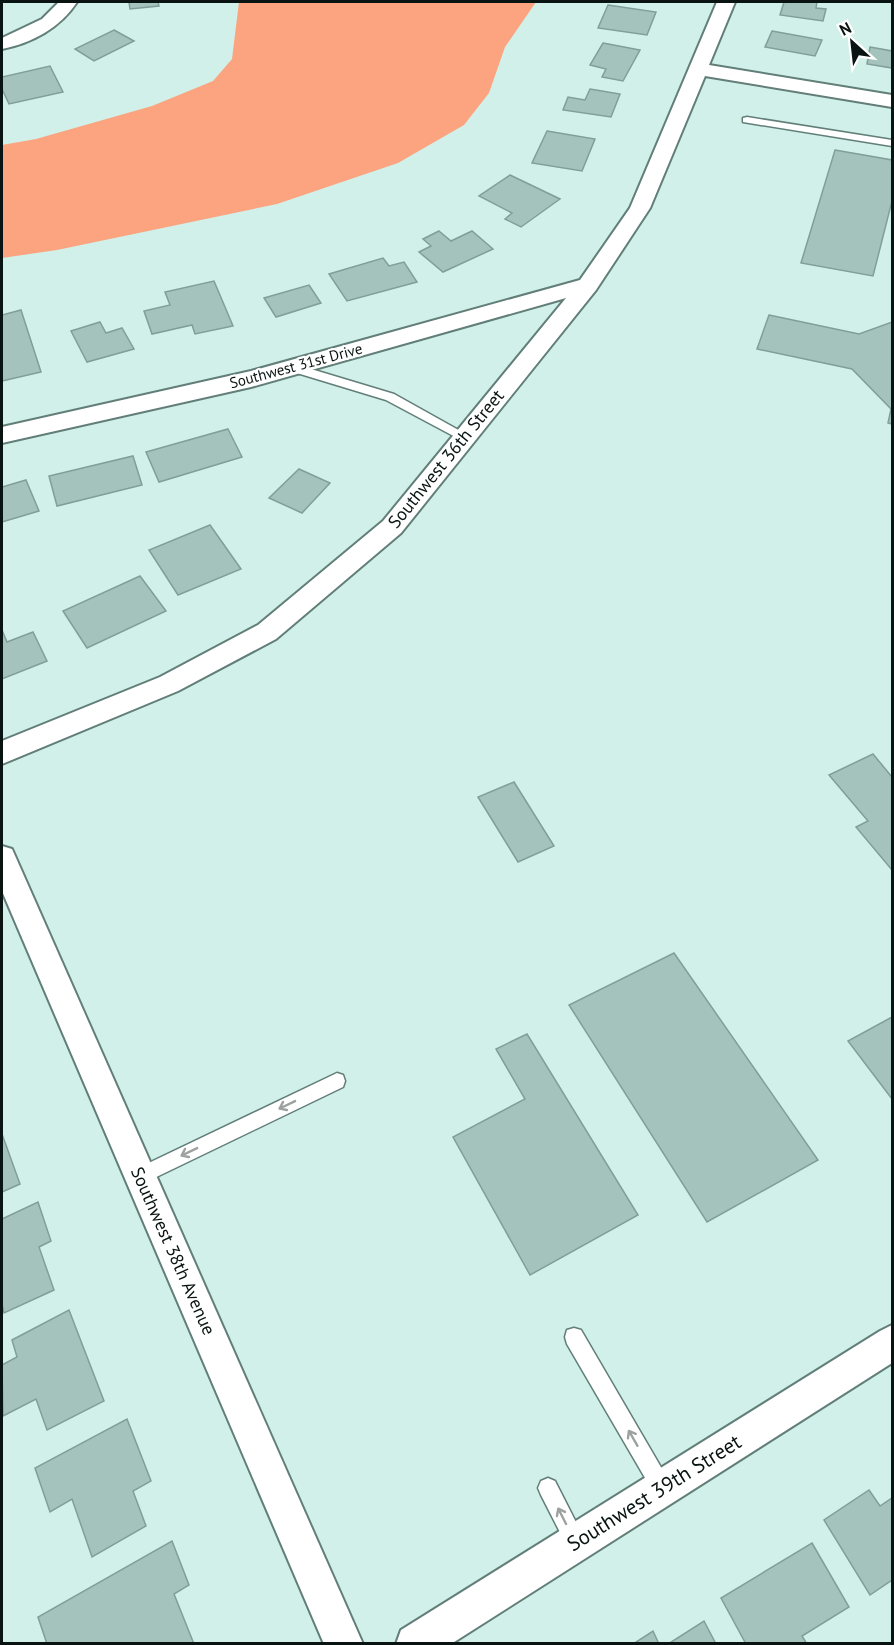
<svg xmlns="http://www.w3.org/2000/svg" width="894" height="1645" font-family="'PT Sans',sans-serif">
<style>
.water{fill:#fba47f}
.building{fill:#a5c3bd;stroke:#819e98;stroke-width:1.5}
.lines{fill:none;stroke-linecap:round;stroke-linejoin:round}
.lane-casing{stroke:#627e78;stroke-width:3}
.street-casing{stroke:#627e78;stroke-width:4}
.lane{fill:#fff;fill-rule:evenodd}
.street{fill:#fff;fill-rule:evenodd}
.oneway{stroke:#9da1a0}
.labels{text-anchor:middle;stroke-width:4.5;stroke-linejoin:round;paint-order:stroke}
.far-street-label{font-size:15px;fill:#091412;stroke:#fff}
.street-label{font-size:18px;fill:#091412;stroke:#fff}
.near-street-label{font-size:21px;fill:#091412;stroke:#fff}
</style>
<rect width="100%" height="100%" fill="#d1f0e9"/>
<path class="water" d="M 239,2 L 536,2 L 505,47 L 489,93 L 464,125 L 398,163 L 277,204 L 57,250 L 2,258 L 2,145 L 36,139 L 152,106 L 213,81 L 232,59 Z"/>
<g class="building">
<path d="M 129,2 L 158,2 L 159,6 L 130,9 Z"/>
<path d="M 784,2 L 817,2 L 816,8 L 826,9 L 823,21 L 780,15 Z"/>
<path d="M 608,5 L 656,12 L 647,35 L 598,28 Z"/>
<path d="M 114,30 L 134,41 L 94,61 L 75,49 Z"/>
<path d="M 772,31 L 822,40 L 815,56 L 765,47 Z"/>
<path d="M 603,43 L 640,50 L 623,81 L 602,77 L 606,69 L 590,65 Z"/>
<path d="M 870,47 L 892,51 L 892,68 L 867,64 Z"/>
<path d="M 50,66 L 63,92 L 9,104 L 2,89 L 2,77 Z"/>
<path d="M 590,89 L 620,94 L 611,117 L 563,110 L 568,97 L 585,100 Z"/>
<path d="M 547,131 L 595,139 L 582,171 L 532,163 Z"/>
<path d="M 835,150 L 892,160 L 892,201 L 873,276 L 801,263 Z"/>
<path d="M 510,175 L 560,199 L 521,227 L 505,219 L 512,213 L 479,196 Z"/>
<path d="M 439,231 L 451,241 L 472,231 L 493,249 L 443,272 L 419,252 L 431,246 L 423,239 Z"/>
<path d="M 383,258 L 389,266 L 404,262 L 417,282 L 347,301 L 329,274 Z"/>
<path d="M 214,281 L 233,326 L 195,334 L 192,325 L 152,334 L 144,311 L 170,305 L 165,292 Z"/>
<path d="M 309,285 L 321,303 L 276,317 L 264,298 Z"/>
<path d="M 21,310 L 41,372 L 2,381 L 2,315 Z"/>
<path d="M 769,315 L 859,334 L 892,322 L 892,424 L 888,423 L 891,409 L 852,369 L 757,349 Z"/>
<path d="M 100,322 L 106,333 L 122,328 L 134,349 L 87,362 L 71,331 Z"/>
<path d="M 228,429 L 242,457 L 159,482 L 146,452 Z"/>
<path d="M 133,456 L 142,485 L 57,506 L 49,476 Z"/>
<path d="M 299,469 L 330,483 L 302,513 L 269,498 Z"/>
<path d="M 26,480 L 39,511 L 2,522 L 2,487 Z"/>
<path d="M 210,525 L 241,569 L 178,595 L 149,550 Z"/>
<path d="M 140,576 L 166,611 L 87,648 L 63,611 Z"/>
<path d="M 2,630 L 7,642 L 33,632 L 47,661 L 2,679 Z"/>
<path d="M 873,754 L 892,777 L 892,870 L 856,827 L 868,821 L 829,775 Z"/>
<path d="M 514,782 L 554,846 L 518,862 L 478,797 Z"/>
<path d="M 674,953 L 818,1160 L 707,1222 L 569,1005 Z"/>
<path d="M 892,1017 L 892,1099 L 848,1041 Z"/>
<path d="M 527,1034 L 638,1215 L 530,1275 L 453,1137 L 525,1099 L 496,1049 Z"/>
<path d="M 2,1134 L 20,1184 L 2,1192 Z"/>
<path d="M 38,1202 L 51,1241 L 39,1247 L 54,1290 L 4,1313 L 2,1304 L 2,1219 Z"/>
<path d="M 69,1310 L 104,1401 L 47,1430 L 36,1399 L 3,1416 L 2,1365 L 17,1357 L 12,1340 Z"/>
<path d="M 127,1419 L 151,1481 L 133,1491 L 146,1526 L 92,1557 L 72,1499 L 50,1512 L 35,1468 Z"/>
<path d="M 869,1490 L 880,1506 L 892,1498 L 892,1580 L 870,1595 L 824,1520 Z"/>
<path d="M 172,1541 L 189,1585 L 174,1594 L 194,1644 L 47,1644 L 38,1617 Z"/>
<path d="M 812,1543 L 849,1607 L 802,1636 L 807,1644 L 746,1644 L 721,1598 Z"/>
<path d="M 704,1621 L 716,1644 L 668,1644 Z"/>
<path d="M 653,1631 L 659,1644 L 633,1644 Z"/>
</g>
<g class="lines">
<defs>
<g id="lane">
<path d="M 747,117 L 892,140 L 892,146 L 743,122 L 743,118 Z"/>
<path d="M 291,363 L 394,394 L 471,437 L 465,441 L 461,440 L 386,400 L 287,370 L 287,364 Z"/>
<path d="M 337,1073 L 343,1075 L 345,1081 L 343,1087 L 146,1182 L 140,1184 L 134,1182 L 131,1176 L 134,1170 Z"/>
<path d="M 574,1328 L 581,1330 L 669,1481 L 672,1488 L 669,1495 L 662,1498 L 655,1495 L 567,1344 L 565,1337 L 567,1330 Z"/>
<path d="M 548,1478 L 555,1481 L 583,1536 L 586,1543 L 583,1550 L 576,1553 L 569,1550 L 541,1495 L 538,1488 L 541,1481 Z"/>
</g>
<g id="street">
<path d="M 59,2 L 77,2 C 60,28 32,43 2,49 L 2,38 L 42,19 Z"/>
<path d="M 717,2 L 735,2 L 709,65 L 892,95 L 892,107 L 705,76 L 650,208 L 596,290 L 401,533 L 276,639 L 178,691 L 2,764 L 2,741 L 160,677 L 258,625 L 383,521 L 566,298 L 251,387 L 2,443 L 2,427 L 251,371 L 580,280 L 630,208 Z"/>
<path d="M 2,846 L 12,849 L 16,858 L 363,1644 L 324,1644 L 2,891 Z"/>
<path d="M 892,1325 L 892,1363 L 451,1644 L 396,1644 L 401,1630 L 880,1331 Z"/>
</g>
</defs>
<use href="#lane" class="lane-casing"/>
<use href="#street" class="street-casing"/>
<use href="#lane" class="lane"/>
<use href="#street" class="street"/>
</g>
<defs><path id="oneway-shaft" d="M-6 0H5M1.5-3L5.5 0L1.5 3" fill="none" stroke-width="1.6" stroke-linecap="round" stroke-linejoin="round" transform="scale(1.5)"/></defs>
<g class="oneway">
<use href="#oneway-shaft" transform="translate(287 1105) rotate(154)"/>
<use href="#oneway-shaft" transform="translate(189 1152) rotate(154)"/>
<use href="#oneway-shaft" transform="translate(633 1438) rotate(-120)"/>
<use href="#oneway-shaft" transform="translate(562 1516) rotate(-117)"/>
</g>
<g class="labels">
<g class="far-street-label">
<text transform="translate(296 366) rotate(-15)" y="5">Southwest 31st Drive</text>
</g>
<g class="street-label">
<text transform="translate(446 459) rotate(-51)" y="6">Southwest 36th Street</text>
<text transform="translate(173 1251) rotate(66)" y="6">Southwest 38th Avenue</text>
</g>
<g class="near-street-label">
<text transform="translate(654 1493) rotate(-32)" y="7">Southwest 39th Street</text>
</g>
</g>
<rect width="894" height="1645" fill="none" stroke="#091412" stroke-width="6"/>
<g transform="translate(852 42) rotate(333)" stroke="#ffffff" stroke-width="4.5" paint-order="stroke">
<path d="M0-4.5L10 22L0 15L-10 22Z" fill="#091412"/>
<text y="-9" font-size="16" font-weight="bold" text-anchor="middle" fill="#091412">N</text>
</g>
</svg>
